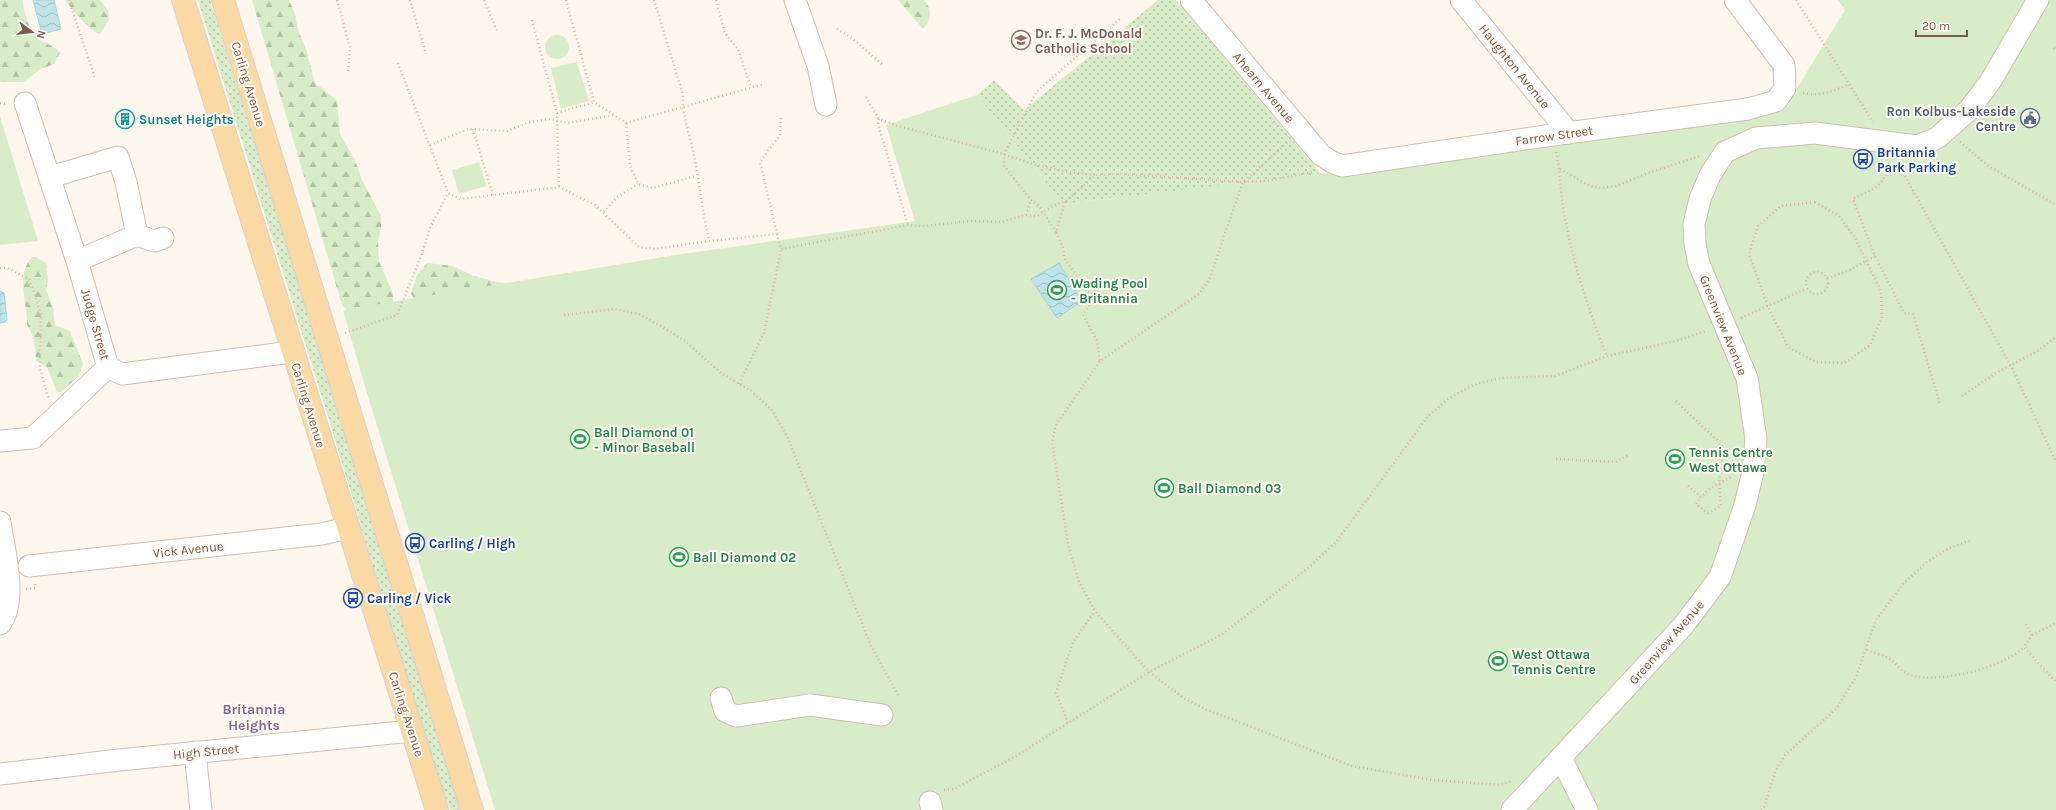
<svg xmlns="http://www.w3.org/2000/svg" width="2056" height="810" font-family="Karla,sans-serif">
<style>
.grass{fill:url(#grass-dots)}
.forest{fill:url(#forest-firs)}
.green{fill:#d8ecc9}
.water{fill:url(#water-waves);stroke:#a5d3da}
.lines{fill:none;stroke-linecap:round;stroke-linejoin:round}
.minor-casing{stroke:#d1beb0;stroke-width:23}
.major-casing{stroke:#dad1cd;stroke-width:24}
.path{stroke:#d9b8a5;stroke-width:2.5;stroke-dasharray:1 3;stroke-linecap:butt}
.minor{stroke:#fff;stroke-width:21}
.major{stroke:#fbd9a5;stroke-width:22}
.labels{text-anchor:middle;stroke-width:4;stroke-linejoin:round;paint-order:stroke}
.education-label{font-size:13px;font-weight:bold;fill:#785e54;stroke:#fffaf3;text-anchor:start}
.street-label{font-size:13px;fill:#7a5c4d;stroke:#fffaf3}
.service-label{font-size:13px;font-weight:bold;fill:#4e5e75;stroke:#fffaf3;text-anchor:end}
.culture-label{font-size:13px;font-weight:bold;fill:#0d838f;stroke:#fffaf3;text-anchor:start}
.transit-label{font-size:13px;font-weight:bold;fill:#164399;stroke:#fffaf3;text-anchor:start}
.leisure-label{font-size:13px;font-weight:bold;fill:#27864d;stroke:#fffaf3;text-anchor:start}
.neighbourhood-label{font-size:14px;font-weight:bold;fill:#846695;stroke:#fffaf3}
</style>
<defs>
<pattern id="grass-dots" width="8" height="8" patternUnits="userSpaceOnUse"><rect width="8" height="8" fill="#d8ecc9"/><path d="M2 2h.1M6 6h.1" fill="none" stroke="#b4c2a5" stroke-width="1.8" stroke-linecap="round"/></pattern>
<pattern id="forest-firs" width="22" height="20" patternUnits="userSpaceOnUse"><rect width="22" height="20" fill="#d8ecc9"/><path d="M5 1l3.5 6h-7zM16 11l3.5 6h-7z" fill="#b4c2a5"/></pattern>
<pattern id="water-waves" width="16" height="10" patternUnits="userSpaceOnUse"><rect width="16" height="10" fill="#bfe3e8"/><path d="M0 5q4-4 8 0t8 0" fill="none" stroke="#a0bbbe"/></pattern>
</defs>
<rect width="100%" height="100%" fill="#fdf6ec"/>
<g class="grass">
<path d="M 198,0 L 210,0 L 285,238 L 419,677 L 463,810 L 451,810 L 437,779 L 330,423 Z"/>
<path d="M 1158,0 L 1176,0 L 1321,174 L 1063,204 L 977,95 L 994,80 L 1024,110 Z"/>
</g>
<g class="forest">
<path d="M 0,0 L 23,0 C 22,9 30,30 36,37 C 43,44 54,44 60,53 L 54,64 L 41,69 L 23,82 L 0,82 Z"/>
<path d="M 65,0 L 100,0 L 108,11 L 109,20 L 100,34 C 90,32 72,9 65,0 Z"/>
<path d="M 252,0 L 289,0 L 295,14 L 298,30 L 306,49 L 315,83 L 337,100 L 340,134 L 355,160 L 362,180 L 381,216 L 381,228 L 378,242 L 379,261 L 393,294 L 393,303 L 354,320 L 342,305 Z"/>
<path d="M 898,0 L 924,0 C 932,9 932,20 923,29 Z"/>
<path d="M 32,257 L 36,257 L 46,263 L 48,281 L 46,290 L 53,308 L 55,325 L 70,331 L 83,364 L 79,376 L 61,392 L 57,392 L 47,367 L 36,361 C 35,348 35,336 27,325 C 28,303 15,275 32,257 Z"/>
<path d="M 427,263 L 453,266 L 474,276 L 496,282 L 518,284 L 416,301 L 411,294 L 416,277 Z"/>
</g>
<g class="green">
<path d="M 1838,0 L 2056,0 L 2056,810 L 495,810 L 363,380 L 343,310 L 675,255 L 915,221 L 886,125 L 977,95 L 1063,204 L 1334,172 L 1582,132 L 1786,106 L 1845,10 Z"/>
<circle cx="557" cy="47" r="12"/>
<path d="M 577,62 L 589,101 L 561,109 L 551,68 Z"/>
<path d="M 0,116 L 38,241 L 0,245 Z"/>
<path d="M 479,162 L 486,186 L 459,194 L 452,170 Z"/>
</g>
<g class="water">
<path d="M 33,0 L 54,0 L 61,29 L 42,34 Z"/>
<path d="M 1059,263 L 1082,301 L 1057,318 L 1031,279 Z"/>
<path d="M 0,291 L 4,293 L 7,320 L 5,322 L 0,323 Z"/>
</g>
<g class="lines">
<defs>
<g id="minor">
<path d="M 795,0 L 818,66 L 826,105"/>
<path d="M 1191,0 L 1321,155 L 1332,162 L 1342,166 L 1552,135 L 1748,109 L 1776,101 L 1785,88 L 1784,65 L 1735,0"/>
<path d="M 1461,0 L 1569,133"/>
<path d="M 25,103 L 77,261 L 108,367 L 122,374 L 292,352"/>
<path d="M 50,177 L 118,157 L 126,182 L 137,235"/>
<path d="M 77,261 L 137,235 L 154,241 L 163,238"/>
<path d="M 0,441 L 33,438 L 108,367"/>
<path d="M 0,522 C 4,550 18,601 0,624"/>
<path d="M 29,566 L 322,534 L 347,528"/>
<path d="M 721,698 L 725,711 L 736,716 L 810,705 L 882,715"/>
<path d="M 195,752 L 201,810"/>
<path d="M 1561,758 L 1587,810"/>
<path d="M 0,774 L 119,760 L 412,731"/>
<path d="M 930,802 L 932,810"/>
<path d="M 1512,810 L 1683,626 L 1720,577 L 1745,505 L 1753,472 L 1756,439 L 1747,378 L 1699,264 L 1695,244 L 1694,224 L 1700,199 L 1710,175 L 1725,152 L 1756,138 L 1815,133 L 1917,146 L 1937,138 L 1969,110 L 1990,82 L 2038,0"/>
</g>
<g id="major">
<path d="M 183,0 L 437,810"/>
<path d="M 223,0 L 472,810"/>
</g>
</defs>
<use href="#minor" class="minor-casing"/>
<use href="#major" class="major-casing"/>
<g class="path">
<path d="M 69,0 L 95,78"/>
<path d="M 337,0 L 350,48 L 348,73"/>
<path d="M 410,0 L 426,54"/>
<path d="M 484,0 L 497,31"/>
<path d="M 566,0 L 594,102 L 626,123 L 764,84"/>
<path d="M 654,0 L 683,95 C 682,113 688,129 692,146 C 699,177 702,209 709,241"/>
<path d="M 716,0 L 725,33 L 738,49 L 751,88"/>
<path d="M 1796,0 L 1873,122"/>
<path d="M 532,20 L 557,113 L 559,187"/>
<path d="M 837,29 L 852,38 L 883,65"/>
<path d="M 2054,48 L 2056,50"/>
<path d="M 398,63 L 448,193 L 461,199 L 559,187 L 595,205 L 639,247 L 655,249 L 709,241 L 777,234 L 760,162 L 780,135 L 781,118"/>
<path d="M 1803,93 C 1819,97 1834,91 1849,84"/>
<path d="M 866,97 L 879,119 L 895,125 L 1000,153 L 1033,164 L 1067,172 L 1095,175"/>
<path d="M 0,103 L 7,104"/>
<path d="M 557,113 L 594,102"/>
<path d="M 879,119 L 878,124 L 908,225"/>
<path d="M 626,123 L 630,165 L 638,184 L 653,188 L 697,176"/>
<path d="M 473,129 L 493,195"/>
<path d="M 1960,142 L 1987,165 L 2056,205"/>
<path d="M 1287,143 L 1243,182 L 1209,280 L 1199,294 L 1100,361 L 1056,425 L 1052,442 L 1069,549 L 1079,582 L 1095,611 L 1149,672 L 1185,699 L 1205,709 L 1352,766 L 1432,780 L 1500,785 L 1512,781"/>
<path d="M 430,145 L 468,129 L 507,131 L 527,123 L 548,119 L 568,123 L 614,115"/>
<path d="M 1556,152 C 1561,172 1560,192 1564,213 C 1573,262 1588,310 1607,356"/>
<path d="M 1897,162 L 2011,366 L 2056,462"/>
<path d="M 1898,164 C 1884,170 1887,179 1876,187 C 1869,192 1860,195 1853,199 L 1875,256 L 1904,313 L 1913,314 L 1940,404"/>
<path d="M 1560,169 L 1590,186 L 1601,188 L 1616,186 L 1651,172 L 1700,156"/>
<path d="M 1065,202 L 1056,232 L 1063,248 L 1064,258 L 1093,299 L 1083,315 L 1097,341 L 1100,361"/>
<path d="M 1815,202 L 1839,216 L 1855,238 L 1881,291 L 1882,317 L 1870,345 L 1844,363 L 1816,362 L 1788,347 L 1768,307 L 1749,254 L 1758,226 L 1781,206 Z"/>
<path d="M 604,212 L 616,198 L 638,184"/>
<path d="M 1026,215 L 1031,200"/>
<path d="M 1056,232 L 1039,206 L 1031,200 L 1004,166 L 1004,154 L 1037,91 L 1120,19"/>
<path d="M 777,234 L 781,249 L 908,225 L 925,226 L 970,221 L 1000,222 L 1026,215 L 1037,216 L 1056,204 L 1065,202 L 1096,175 L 1121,174 L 1243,182 L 1267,181 L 1312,172"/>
<path d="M 0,268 L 7,268 L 29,279 L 41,314 L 40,368 L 48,398"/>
<circle cx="1817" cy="283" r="11"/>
<path d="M 1827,278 L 1848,271 L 1875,256"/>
<path d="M 564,315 L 614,309 L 639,314 L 666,329 L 685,341 L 721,373 L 751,391 L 771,409 L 787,436 L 871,646 L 898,695"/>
<path d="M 1741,318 L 1806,289"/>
<path d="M 345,333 L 397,315 L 422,254 L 430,228 L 448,193"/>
<path d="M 739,384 L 764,333 L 781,249"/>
<path d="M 1962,396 L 1996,373 L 2036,352 L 2056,337"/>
<path d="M 1676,401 L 1724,447 L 1719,483 L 1721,506 L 1708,513 L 1696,504 L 1701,497"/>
<path d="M 1556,459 L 1616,462 L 1628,455"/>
<path d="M 1688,486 L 1701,497 L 1710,488 L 1733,476"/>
<path d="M 26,589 L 35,588 L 35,584"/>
<path d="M 2026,624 L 2032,635 L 2024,647 L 2056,682"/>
<path d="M 2032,635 L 2056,623"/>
<path d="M 1867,650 C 1874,653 1883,655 1890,659 C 1896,663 1900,670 1906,673 C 1931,687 2006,667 2024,647"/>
<path d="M 1068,723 L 1056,693 L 1073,642 L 1095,611"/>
<path d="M 944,790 L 954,789 L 1016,756 L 1149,672 L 1221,635 L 1308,568 L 1336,542 L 1429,415 L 1448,399 L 1473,385 L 1500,378 L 1555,376 L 1607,356 L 1676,341 L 1706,331"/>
<path d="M 1761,810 L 1764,807 L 1775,772 L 1785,755 L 1836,709 L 1856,677 L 1876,620 L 1903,584 L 1927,562 L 1949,548 L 1972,540"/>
</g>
<use href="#minor" class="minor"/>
<use href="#major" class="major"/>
</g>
<defs>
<symbol id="school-ring" viewBox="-11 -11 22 22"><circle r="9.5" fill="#fffaf3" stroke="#8d6e63" stroke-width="1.5"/><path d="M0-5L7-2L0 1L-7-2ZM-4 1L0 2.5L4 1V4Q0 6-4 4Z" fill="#8d6e63"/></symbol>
<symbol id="civic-ring" viewBox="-11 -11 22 22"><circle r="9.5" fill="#fffaf3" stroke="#5c6f8a" stroke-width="1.5"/><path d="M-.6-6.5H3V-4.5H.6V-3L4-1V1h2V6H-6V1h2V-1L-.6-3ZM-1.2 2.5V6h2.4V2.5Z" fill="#5c6f8a"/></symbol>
<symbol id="building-ring" viewBox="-11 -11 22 22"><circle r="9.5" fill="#fffaf3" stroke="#0f9aa8" stroke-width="1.5"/><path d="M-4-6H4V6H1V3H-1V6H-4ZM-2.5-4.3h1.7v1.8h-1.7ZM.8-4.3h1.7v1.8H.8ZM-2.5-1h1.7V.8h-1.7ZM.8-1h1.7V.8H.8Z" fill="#0f9aa8"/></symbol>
<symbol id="bus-ring" viewBox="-11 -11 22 22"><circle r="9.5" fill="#fffaf3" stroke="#1a4fb4" stroke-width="1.5"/><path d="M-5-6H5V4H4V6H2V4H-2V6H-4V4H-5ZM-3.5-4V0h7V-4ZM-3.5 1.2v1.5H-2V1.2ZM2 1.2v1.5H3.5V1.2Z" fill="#1a4fb4"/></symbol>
<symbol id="stadium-ring" viewBox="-11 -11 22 22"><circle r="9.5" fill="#fffaf3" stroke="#2e9e5b" stroke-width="1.5"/><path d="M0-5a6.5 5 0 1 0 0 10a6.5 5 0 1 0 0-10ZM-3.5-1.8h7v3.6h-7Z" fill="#2e9e5b"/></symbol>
</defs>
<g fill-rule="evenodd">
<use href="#school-ring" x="1010" y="29" width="22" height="22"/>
<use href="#civic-ring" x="2019" y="107" width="22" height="22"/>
<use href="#building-ring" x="114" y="108" width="22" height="22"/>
<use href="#bus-ring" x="1852" y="148" width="22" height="22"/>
<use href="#stadium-ring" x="1046" y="279" width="22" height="22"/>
<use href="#stadium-ring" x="569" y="428" width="22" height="22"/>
<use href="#stadium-ring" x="1664" y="448" width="22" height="22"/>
<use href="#stadium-ring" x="1153" y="477" width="22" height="22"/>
<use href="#bus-ring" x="404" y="532" width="22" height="22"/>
<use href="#stadium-ring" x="668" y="546" width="22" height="22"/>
<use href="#bus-ring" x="342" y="587" width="22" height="22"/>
<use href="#stadium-ring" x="1487" y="650" width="22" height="22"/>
</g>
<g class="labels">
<g class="education-label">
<text x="1035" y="38">Dr. F. J. McDonald<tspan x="1035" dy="15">Catholic School</tspan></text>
</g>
<g class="street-label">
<text transform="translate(1515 66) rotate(51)" y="5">Haughton Avenue</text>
<text transform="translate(249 84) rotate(73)" y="5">Carling Avenue</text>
<text transform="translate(1264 87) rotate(50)" y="5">Ahearn Avenue</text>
<text transform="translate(1554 135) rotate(-8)" y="5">Farrow Street</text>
<text transform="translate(96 324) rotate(74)" y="5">Judge Street</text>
<text transform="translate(1724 325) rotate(68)" y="5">Greenview Avenue</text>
<text transform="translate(309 405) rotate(73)" y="5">Carling Avenue</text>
<text transform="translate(188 549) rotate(-6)" y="5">Vick Avenue</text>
<text transform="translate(1666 642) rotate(-49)" y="5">Greenview Avenue</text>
<text transform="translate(407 714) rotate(72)" y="5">Carling Avenue</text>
<text transform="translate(206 751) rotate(-6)" y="5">High Street</text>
</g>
<g class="service-label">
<text x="2016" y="116">Ron Kolbus-Lakeside<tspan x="2016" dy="15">Centre</tspan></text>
</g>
<g class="culture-label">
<text x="139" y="124">Sunset Heights</text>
</g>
<g class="transit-label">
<text x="1877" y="157">Britannia<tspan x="1877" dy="15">Park Parking</tspan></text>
<text x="429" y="548">Carling / High</text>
<text x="367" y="603">Carling / Vick</text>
</g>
<g class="leisure-label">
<text x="1071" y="288">Wading Pool<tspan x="1071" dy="15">- Britannia</tspan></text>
<text x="594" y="437">Ball Diamond 01<tspan x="594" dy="15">- Minor Baseball</tspan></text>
<text x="1689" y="457">Tennis Centre<tspan x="1689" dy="15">West Ottawa</tspan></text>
<text x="1178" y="493">Ball Diamond 03</text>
<text x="693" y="562">Ball Diamond 02</text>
<text x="1512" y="659">West Ottawa<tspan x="1512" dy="15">Tennis Centre</tspan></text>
</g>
<g class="neighbourhood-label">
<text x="254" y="714">Britannia<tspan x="254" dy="16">Heights</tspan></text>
</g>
</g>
<g transform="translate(32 32) rotate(105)" stroke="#fffaf3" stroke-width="3" paint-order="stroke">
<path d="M0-3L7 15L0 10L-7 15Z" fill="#7a5c4d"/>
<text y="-6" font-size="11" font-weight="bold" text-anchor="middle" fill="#7a5c4d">N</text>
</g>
<path d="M1916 30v6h51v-6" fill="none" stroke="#7a5c4d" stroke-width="2"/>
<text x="1922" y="30" font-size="12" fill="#7a5c4d" stroke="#fffaf3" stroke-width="3" paint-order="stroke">20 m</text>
</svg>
